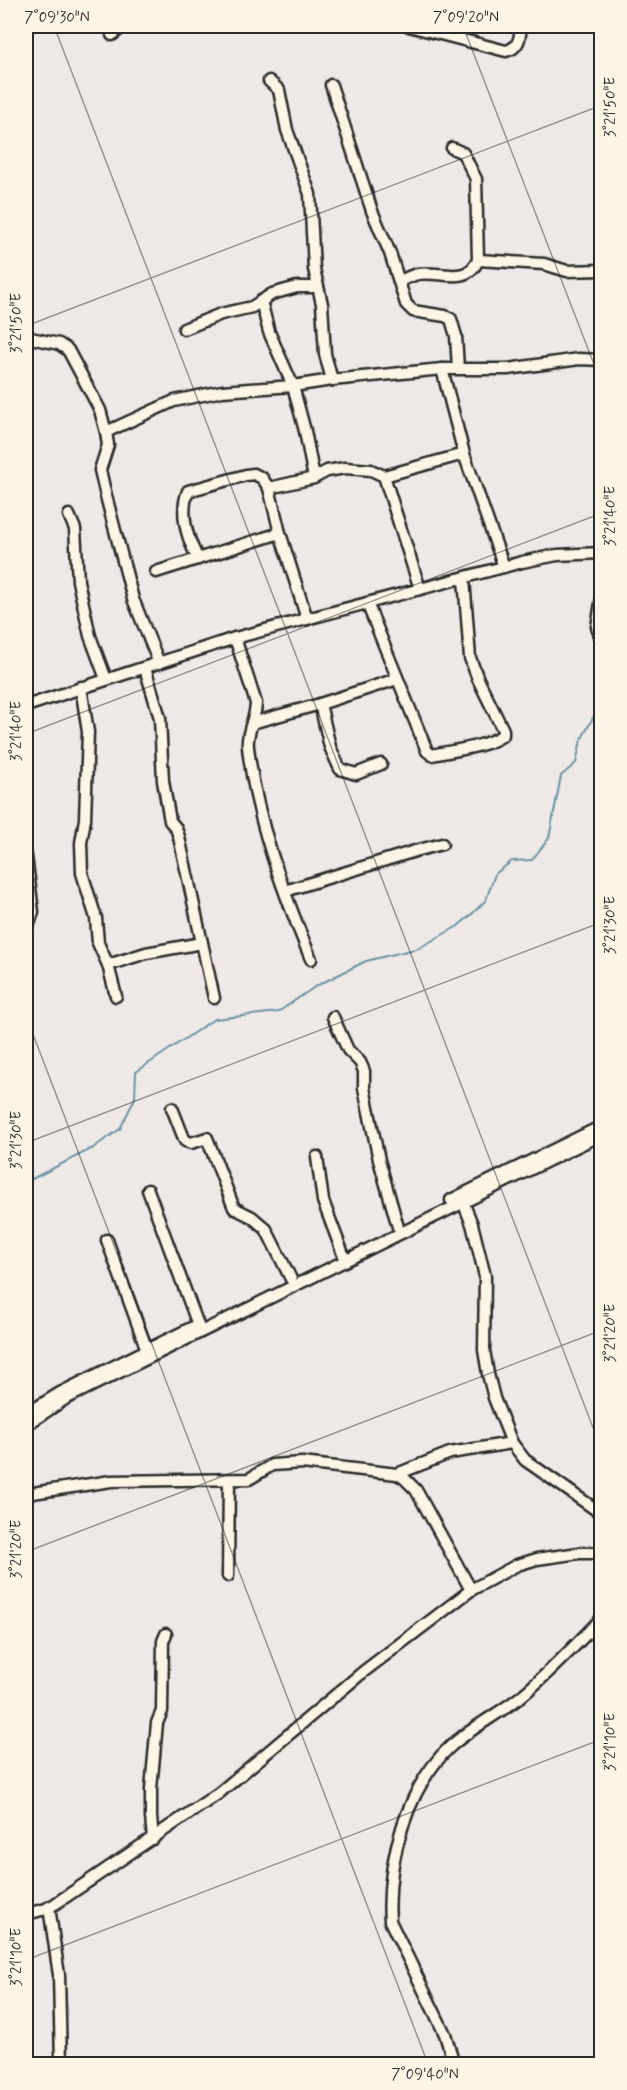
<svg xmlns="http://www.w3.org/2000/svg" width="627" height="2090" font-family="Mynerve,sans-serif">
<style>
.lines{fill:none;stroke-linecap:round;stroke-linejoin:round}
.stream{stroke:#6a94a5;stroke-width:2}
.minor-casing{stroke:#2b2b2b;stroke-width:15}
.minor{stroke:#fcf5e5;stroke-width:10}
.ticks{fill:none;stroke:#2b2b2b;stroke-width:1.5;stroke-opacity:0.45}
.neatline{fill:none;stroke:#2b2b2b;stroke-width:2}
.ticks-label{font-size:15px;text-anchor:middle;fill:#2b2b2b}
</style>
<rect width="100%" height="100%" fill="#eee9e6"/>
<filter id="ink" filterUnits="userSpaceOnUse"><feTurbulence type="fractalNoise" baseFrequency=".0167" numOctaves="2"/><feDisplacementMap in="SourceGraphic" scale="12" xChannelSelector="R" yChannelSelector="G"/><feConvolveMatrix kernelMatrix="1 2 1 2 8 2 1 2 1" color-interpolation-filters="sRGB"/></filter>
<g filter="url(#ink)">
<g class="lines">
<path class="stream" d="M 26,1182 L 93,1148 L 120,1129 L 135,1098 L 136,1072 L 214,1019 L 278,1012 L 316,986 L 366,961 L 419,948 L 458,926 L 470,916 L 486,900 L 495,874 L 512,861 L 532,860 L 549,838 L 561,776 L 576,763 L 581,740 L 594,716 L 602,714"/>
<defs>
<g id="minor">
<path d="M 409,26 L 506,51 C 519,48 520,38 521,26"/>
<path d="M 112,35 L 124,26"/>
<path d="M 269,81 L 279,90 L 287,130 L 310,194 L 314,269 L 322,304 L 325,354 L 332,380"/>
<path d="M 331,85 L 372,211 L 390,253 L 406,304 L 413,311 L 445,316 L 451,319 L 456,336 L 458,368"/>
<path d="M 478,260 L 544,264 L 567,271 L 602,270"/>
<path d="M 400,281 C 405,279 412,275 418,274 C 439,270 467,286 478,260 L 476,179 L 463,153 L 452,148"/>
<path d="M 261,301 L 269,332 L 293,386 L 305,431 L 314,478"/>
<path d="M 184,329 L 221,314 L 252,307 L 272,294 L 297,287 L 318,287"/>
<path d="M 26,337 L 59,344 L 68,350 L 100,410 L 106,432 L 108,445 L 100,470 L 106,496 L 133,599 L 159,663"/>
<path d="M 442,369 L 464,454 L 504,567"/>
<path d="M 602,422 L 602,447"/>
<path d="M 106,432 L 174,401 L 222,391 L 293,386 L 332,380 L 442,369 L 508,369 L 579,359 L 602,360"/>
<path d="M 384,476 L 420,589"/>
<path d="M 269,488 L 314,478 L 327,471 L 345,468 L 371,470 L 384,476 L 464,454"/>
<path d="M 69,515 L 75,529 L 78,581 L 90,636 L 106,679"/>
<path d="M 198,559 C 187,538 179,514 188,491 L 246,475 L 254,474 L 262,478 L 269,488 L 280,533 L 307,619"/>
<path d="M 156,572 L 280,533"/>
<path d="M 602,597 L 597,627 L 602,645"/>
<path d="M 367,603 L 427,751 L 432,755 C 454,750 484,748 503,735 L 503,730 L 478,679 L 470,658 L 464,578"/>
<path d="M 235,638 L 256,703 C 256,719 246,731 248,747 C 256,820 283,891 311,959"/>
<path d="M 145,668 L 160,718 L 163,781 L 170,821 L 176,828 L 179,837 L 214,998"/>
<path d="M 81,687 L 88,732 L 85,819 L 81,843 L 82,873 L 96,918 L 98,943 L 108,965 L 116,996"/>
<path d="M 320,704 L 330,747 L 340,769 L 356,774 L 381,764"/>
<path d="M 26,706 L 235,638 L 522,562 L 557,555 L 602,553"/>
<path d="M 252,723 L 320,704 L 397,679"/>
<path d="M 26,856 L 33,912 L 30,921 L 26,927"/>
<path d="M 285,891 L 415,851 L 442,844"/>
<path d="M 108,965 L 146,953 L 202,943"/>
<path d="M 333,1017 L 348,1050 L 360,1062 L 364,1071 L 364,1088 L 379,1160 L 398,1227"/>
<path d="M 172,1108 L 185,1141 L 191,1143 L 207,1138 L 234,1208 L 252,1217 L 266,1229 L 291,1279"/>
<path d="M 317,1157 L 323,1201 L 343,1254"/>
<path d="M 148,1190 L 198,1325"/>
<path d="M 451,1200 L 602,1126"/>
<path d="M 463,1202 L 472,1224 L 485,1276 L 484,1350 L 488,1374 L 494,1398 L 512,1443 L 525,1460 L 602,1514"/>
<path d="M 107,1240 L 147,1350"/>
<path d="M 26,1414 L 60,1393 L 195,1326"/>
<path d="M 26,1425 L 65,1399 L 602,1134"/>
<path d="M 397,1474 L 450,1453 L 512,1443"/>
<path d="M 26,1494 L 111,1481 L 249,1479 L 272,1465 L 302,1463 L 397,1474 L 404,1478 L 416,1490 L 471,1590"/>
<path d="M 228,1576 L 229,1480"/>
<path d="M 153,1839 L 151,1817 L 151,1789 L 157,1723 L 162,1711 L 163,1641 L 166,1634"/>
<path d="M 49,1907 L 59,1975 L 61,2064"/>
<path d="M 26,1914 L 46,1909 L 55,1904 L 219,1793 L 363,1672 L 471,1590 L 517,1565 L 537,1559 L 579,1553 L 602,1553"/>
<path d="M 454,2064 L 445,2034 L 390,1921 C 386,1863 407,1785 452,1745 C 473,1727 498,1714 519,1698 C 549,1674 575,1645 602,1618"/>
</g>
</defs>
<use href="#minor" class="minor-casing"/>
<use href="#minor" class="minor"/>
</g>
</g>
<path class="ticks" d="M 54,26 L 602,1451M 463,26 L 602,385M 26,326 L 602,105M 26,734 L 602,513M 26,1016 L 428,2064M 26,1143 L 602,922M 26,1552 L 602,1330M 26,1960 L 602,1739"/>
<rect width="627" height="2090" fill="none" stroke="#fcf5e5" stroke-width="66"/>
<rect x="33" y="33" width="561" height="2024" class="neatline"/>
<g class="ticks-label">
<text x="57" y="22">7°09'30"N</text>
<text x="466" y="22">7°09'20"N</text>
<text transform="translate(610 107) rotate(-90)" y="5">3°21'50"E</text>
<text transform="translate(16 323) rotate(-90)" y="5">3°21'50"E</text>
<text transform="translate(610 516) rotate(-90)" y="5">3°21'40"E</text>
<text transform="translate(16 731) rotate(-90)" y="5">3°21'40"E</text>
<text transform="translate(610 925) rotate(-90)" y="5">3°21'30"E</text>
<text transform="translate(16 1140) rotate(-90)" y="5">3°21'30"E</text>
<text transform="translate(610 1333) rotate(-90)" y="5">3°21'20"E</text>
<text transform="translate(16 1549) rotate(-90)" y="5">3°21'20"E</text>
<text transform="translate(610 1742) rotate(-90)" y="5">3°21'10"E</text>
<text transform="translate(16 1957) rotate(-90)" y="5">3°21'10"E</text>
<text x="425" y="2079">7°09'40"N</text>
</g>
</svg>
